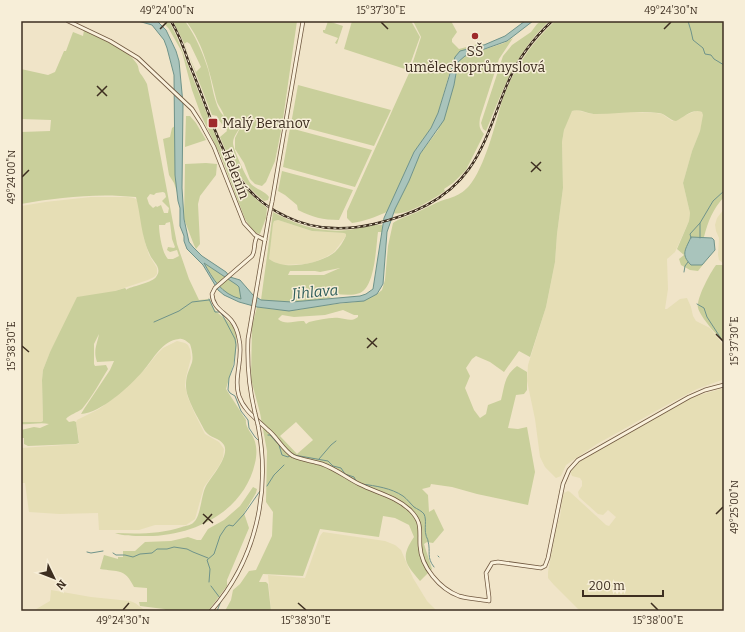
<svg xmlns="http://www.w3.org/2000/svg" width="745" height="632" font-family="Bitter,serif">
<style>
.farmland{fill:#e6deb5}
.green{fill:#c9cf9b;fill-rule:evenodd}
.water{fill:#a9c4bc;stroke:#6f938a;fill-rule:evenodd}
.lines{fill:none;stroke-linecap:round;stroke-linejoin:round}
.stream{stroke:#6f938a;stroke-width:1}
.secondary-casing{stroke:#6f573f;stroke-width:4.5}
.secondary{stroke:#faf1dc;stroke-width:3}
.rail-casing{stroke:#3d2e20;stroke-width:2.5}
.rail{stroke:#f7eed8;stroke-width:1;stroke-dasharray:3;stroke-linecap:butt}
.secondary-bridge-casing{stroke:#6f573f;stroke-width:4.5;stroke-linecap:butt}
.secondary-bridge{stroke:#faf1dc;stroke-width:3}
.ticks{fill:none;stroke:#3d2e20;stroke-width:1.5}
.poi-dot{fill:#9e2a2b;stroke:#f7eed8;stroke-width:1.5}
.labels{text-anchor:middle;stroke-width:3;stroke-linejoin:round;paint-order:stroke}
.poi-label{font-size:14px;fill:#3d2e20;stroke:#f7eed8}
.street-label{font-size:14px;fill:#3d2e20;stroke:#f7eed8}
.water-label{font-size:15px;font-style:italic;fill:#2f5d5a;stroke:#f7eed8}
.neatline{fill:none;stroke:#3d2e20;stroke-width:1.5}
.ticks-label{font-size:10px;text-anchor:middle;fill:#3d2e20}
</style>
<rect width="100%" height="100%" fill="#f0e4c8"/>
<g class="farmland">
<path d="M 576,110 L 592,114 L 629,112 L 656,113 L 662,114 L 672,121 L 698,110 L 704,113 L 700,131 L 692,151 L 683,183 L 690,213 L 689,221 L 675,252 L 667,259 L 668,289 L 665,309 L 667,309 L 680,299 L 687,298 L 691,307 L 693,316 L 696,321 L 710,328 L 724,346 L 724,378 L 722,380 L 697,389 L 665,406 L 597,444 L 566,465 L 561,476 L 556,478 L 545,467 L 540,457 L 535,419 L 527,381 L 528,365 L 546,307 L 555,262 L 557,234 L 563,188 L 562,142 L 564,130 L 569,115 L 572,111 Z"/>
<path d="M 91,197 L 128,197 L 134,198 L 137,200 L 140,210 L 144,239 L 149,255 L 157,268 L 157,274 L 154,277 L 148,280 L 115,291 L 58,337 L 50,352 L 43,370 L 42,380 L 43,421 L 41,422 L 21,422 L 21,206 L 45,202 Z"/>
<path d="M 724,209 L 724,264 L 719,260 L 718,255 L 719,238 L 716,231 L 715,225 L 717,218 Z"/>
<path d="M 278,220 L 312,231 L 344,233 L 346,234 L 346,236 L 334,252 L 326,257 L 314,262 L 305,264 L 281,265 L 268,259 L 273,224 L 274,221 Z"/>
<path d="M 177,341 L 185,343 L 188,345 L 190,349 L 191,358 L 186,377 L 185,386 L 188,398 L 194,412 L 205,434 L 219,442 L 224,449 L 223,458 L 219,466 L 204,487 L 195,519 L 186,525 L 155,525 L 139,530 L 99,530 L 98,513 L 59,514 L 29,512 L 25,483 L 21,483 L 21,448 L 79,444 L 79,440 L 76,422 L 77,420 L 99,409 L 114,398 L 146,368 L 157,354 L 163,348 Z"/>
<path d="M 724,388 L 724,611 L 580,611 L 554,585 L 548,578 L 548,572 L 557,524 L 560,517 L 562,499 L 564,493 L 568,491 L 570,492 L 606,525 L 609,526 L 616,517 L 608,510 L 603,515 L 598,514 L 579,497 L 578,492 L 582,486 L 582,481 L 580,478 L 572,476 L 570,471 L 577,463 L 583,458 L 633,430 L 693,397 Z"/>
<path d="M 323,532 L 385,541 L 395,545 L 401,550 L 413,578 L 427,601 L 437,611 L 271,611 L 268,575 L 305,578 L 320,536 Z"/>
<path d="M 51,590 L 91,597 L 130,601 L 135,603 L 143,609 L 162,611 L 33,611 L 50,601 Z"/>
</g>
<g class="green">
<path d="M 162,21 L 169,21 L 176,35 L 220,147 C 231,172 245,192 267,208 L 266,218 L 260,234 L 256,233 L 252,230 L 245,219 L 222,159 L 201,115 L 192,90 L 182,52 L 169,29 Z"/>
<path d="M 173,21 L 185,21 C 195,35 203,53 208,69 C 212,82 214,107 224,116 C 223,111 219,107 217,102 C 210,74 204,44 186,21 L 297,21 L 282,126 L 275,161 L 266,182 L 262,186 L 255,184 L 250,179 L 244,163 L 235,149 L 235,138 L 241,126 C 238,131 233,137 233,143 C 233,149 247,179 251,184 C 256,189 265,191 269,197 L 268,200 L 264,201 C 242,184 230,162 220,137 L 227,131 C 225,125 219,123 217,116 L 212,115 L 184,43 ZM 187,42 L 190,44 L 201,67 L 196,72 L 184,44 Z"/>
<path d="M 328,21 L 343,26 L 337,44 L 335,43 L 338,38 L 324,33 L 323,32 L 323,30 L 325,30 Z"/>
<path d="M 352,21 L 411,21 L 420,37 L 408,70 L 344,49 Z"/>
<path d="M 413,21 L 451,21 L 457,32 L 452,39 L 452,42 L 459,49 L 482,43 L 484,45 L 460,51 L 453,61 L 438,113 L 431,128 L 414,152 L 387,212 C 375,217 365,221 352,223 L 347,218 L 347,211 L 410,71 L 421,37 Z"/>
<path d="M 541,21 L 549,21 C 516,52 503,89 486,131 L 483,129 L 481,123 L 503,56 L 512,45 L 531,32 L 537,24 Z"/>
<path d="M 555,21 L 724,21 L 724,197 C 713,209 708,221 704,237 L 691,237 C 686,248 681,256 691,265 L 704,264 L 705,262 L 698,271 L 690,270 L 681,265 L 679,259 L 684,255 L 677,249 L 689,221 L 690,213 L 683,183 L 692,151 L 700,131 L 703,115 L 702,112 C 693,108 684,117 676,121 C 669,120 666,114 659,113 C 638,110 617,114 596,114 C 588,114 579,108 572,111 L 564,130 L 562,142 L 563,188 L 557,234 L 555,262 L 546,307 L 530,357 L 519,351 L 504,372 L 490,362 L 476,356 L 472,359 L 466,368 L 470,376 L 465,388 L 474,410 L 480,418 L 486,414 L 488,405 L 501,400 C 505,385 504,376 517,366 L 527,372 L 527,390 L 524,394 L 516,395 L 508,428 L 518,429 L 527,427 L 535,472 L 528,505 L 477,494 L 452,487 L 431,484 L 430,487 L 422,489 L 428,495 L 429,512 L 434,509 L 444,530 L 433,543 L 427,542 L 424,544 L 432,569 L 420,581 C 405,563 400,558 414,537 L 409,525 L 395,518 L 383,516 L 379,537 L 320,529 L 303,576 L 263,574 L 259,582 L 266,582 L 268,584 L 271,611 L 225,611 L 231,600 L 233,590 L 240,584 L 249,571 L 256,570 L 272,536 L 273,512 L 266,502 L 267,451 L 260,413 L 251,379 L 252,326 L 257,307 L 279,310 L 298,310 L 317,306 L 356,302 L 377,294 L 382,290 L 385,280 L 388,246 L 393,223 C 400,218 408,216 415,213 C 422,210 428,207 434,204 C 448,197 457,199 469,186 C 485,167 495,125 502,101 C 513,70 531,43 555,21 ZM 343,310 L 354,315 L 358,315 L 358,317 C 352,322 346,319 339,318 C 330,317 319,320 309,322 L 306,324 L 304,321 C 295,320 286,326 278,319 L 282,315 L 294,317 L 325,315 ZM 296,422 L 313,440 L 297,454 L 280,436 Z"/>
<path d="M 84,30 C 102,39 126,47 137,64 C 139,67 138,70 140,73 C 143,77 145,80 147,84 L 177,244 L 189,279 L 199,300 L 210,299 C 211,303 213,307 215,310 C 220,316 227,319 232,325 C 243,341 231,371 226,389 L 246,420 C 245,427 251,432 254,439 C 257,446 257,455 255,463 C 244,513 190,538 142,536 C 134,536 123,536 115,533 C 139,534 160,534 182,527 C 185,526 191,525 193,523 C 201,517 201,495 206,486 C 211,477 230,456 224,445 C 220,438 210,438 205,431 C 199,419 186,399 186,386 C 186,376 188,373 191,365 C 194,359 192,350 190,344 C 186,341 183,338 179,339 C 162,340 153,360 143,371 C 130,386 101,413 81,414 L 84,409 L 110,370 L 114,361 L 97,362 C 93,350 97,345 99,334 L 94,344 L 94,364 L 95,366 L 106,365 L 108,369 C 100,382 92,397 82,409 C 77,413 70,414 66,419 L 69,422 L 74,421 L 76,422 L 79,443 L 76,444 L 28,446 L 24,444 L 24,438 L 21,438 L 21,430 L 34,427 L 40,428 L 49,424 C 40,422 30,425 21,424 L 21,422 L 41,422 L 43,421 L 42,380 L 43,370 L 50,352 L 77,297 L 115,291 L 125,288 L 127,290 L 127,289 C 134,286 153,282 156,277 C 163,268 153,262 150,255 C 141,237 141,216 136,197 C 98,193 59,197 21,204 L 21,132 L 50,131 L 51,120 L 21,119 L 21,69 L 48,75 L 55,72 L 64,51 L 66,51 L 73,32 L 83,36 ZM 163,192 L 165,193 L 166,197 L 162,201 L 169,208 L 168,213 L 164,213 L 161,205 L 157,207 L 156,206 L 153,208 L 149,204 L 147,198 L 150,194 L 154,195 L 156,193 ZM 170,222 L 172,239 L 175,247 L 174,248 L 168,247 L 167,250 L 170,252 L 177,250 L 179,256 L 173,259 L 168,259 C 162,253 159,233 159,225 L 165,225 L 166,223 Z"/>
<path d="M 513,38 L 499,59 L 480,118 C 479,126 479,128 484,134 L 466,170 L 453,183 L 444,189 L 445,191 C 435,198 405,217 393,213 L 397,204 L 409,181 L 420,154 L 438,130 L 454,85 L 458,62 L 465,56 L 504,43 Z"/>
<path d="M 298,85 L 391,110 L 374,146 L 291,124 Z"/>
<path d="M 186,116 L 190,116 L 196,123 L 206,140 L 185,147 Z"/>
<path d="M 175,126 L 175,175 L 177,192 L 174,183 L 169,175 L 163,139 L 170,137 L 172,128 Z"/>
<path d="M 290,128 L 372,150 L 355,187 L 283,167 Z"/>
<path d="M 206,163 L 217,164 L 216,175 L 200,196 L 198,204 L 200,244 L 196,249 L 194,245 L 184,219 L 185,164 Z"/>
<path d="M 282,171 L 353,190 L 339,220 C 323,220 312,217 298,210 L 297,205 L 285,195 L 278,191 Z"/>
<path d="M 273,212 C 296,225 321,233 348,230 C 359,229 371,224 382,225 L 382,232 L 378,232 C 376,247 375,287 360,293 C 349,297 334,293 322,293 L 331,298 C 308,301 284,305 261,300 ZM 278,220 L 312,231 L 344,233 L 346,234 L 346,236 C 343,242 340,247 335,252 C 323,262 295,268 280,264 C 276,263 272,261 269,259 L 273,224 L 274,221 ZM 340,268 L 324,275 L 288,275 L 290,271 L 315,271 L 320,272 Z"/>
<path d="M 204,263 L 237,285 L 239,287 L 241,299 C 220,294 215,280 204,263 Z"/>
<path d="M 716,265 L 722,265 L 724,266 L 724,343 C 717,335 701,318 698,308 C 696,299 710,273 716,265 Z"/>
<path d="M 253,487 L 257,489 L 256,493 L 244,513 L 249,528 L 227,580 L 227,586 L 208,611 L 167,611 L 164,609 L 140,606 L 139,602 L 147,602 L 147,588 L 134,587 C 125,568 118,572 100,569 L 104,555 L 118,559 L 118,557 L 123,557 L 123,551 L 135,551 L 145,542 L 171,541 L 188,537 L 197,540 L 201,540 L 208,529 L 224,520 L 240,506 Z"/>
</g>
<g class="water">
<path d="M 138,21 L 157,21 L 166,30 L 176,51 L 179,61 L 183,104 L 182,188 L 184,219 L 189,242 L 193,247 L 202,256 L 226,272 L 230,277 L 240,280 L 253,295 L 261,300 L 292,302 L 360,296 L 366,294 L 373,289 L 384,218 L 414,152 L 431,128 L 438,113 L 455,57 L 460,51 L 484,45 L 505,36 L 525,21 L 533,21 L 507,41 L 465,56 L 458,62 L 454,85 L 444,120 L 420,154 L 409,181 L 395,209 L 387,232 L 383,284 L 377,294 L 364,301 L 340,303 L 289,311 L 257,307 L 239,302 L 224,295 L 218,290 L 203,265 L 187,249 L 184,241 L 184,236 L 180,226 L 180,208 L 178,201 L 175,175 L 174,75 L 167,48 L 164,40 L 152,25 ZM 204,263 L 237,285 L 239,287 L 241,299 C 221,294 213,279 204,263 Z"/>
<path d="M 691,237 L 712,238 L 714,240 L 715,250 L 702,265 L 691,265 C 680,254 686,249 691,237 Z"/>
</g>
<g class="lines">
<g class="stream">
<path d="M 688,21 L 691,31 L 693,40 L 703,48 L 705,54 L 711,55 L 714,59 L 724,65"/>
<path d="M 691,238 L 690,234 L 700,223"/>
<path d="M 700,238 L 700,223 L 713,201 L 724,191"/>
<path d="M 684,272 L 685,266 L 688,262"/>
<path d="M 209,299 L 215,312 L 220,312 L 223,316 L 235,339 L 236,345 L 234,365 L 229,378 L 228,390 L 230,393 L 235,396 L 241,411 L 248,420 L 249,428 L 255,437 L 258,440"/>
<path d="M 697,304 L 704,308 L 707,317 L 724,343"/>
<path d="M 154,322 L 179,311 L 192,302 L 209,300"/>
<path d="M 268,435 L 270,435 L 279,445 L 282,455 L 288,457 L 291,455"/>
<path d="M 294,455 L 328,461 L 333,466 L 341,468 L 345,474 L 354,477 L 356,481"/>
<path d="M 319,459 L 331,445 L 336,441"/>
<path d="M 362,484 C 376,486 391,488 403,496 C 407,499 410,503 414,507 C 417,509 422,511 424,514 C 427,520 424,529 426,535 C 426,537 428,539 428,541 C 431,552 426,557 434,567"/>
<path d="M 267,486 L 274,475 L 284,465"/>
<path d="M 87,552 L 91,553 L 103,551"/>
<path d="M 113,553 L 116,555 L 125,555 L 133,557 L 140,554 L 152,553 L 157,549 L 167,549 L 174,547 L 187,549 L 193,552 L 208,558"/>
<path d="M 438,556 L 439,557"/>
<path d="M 209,582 L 210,569 L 207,560 L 214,554 L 220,536 L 226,527 L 229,525 L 233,526 L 244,514 L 260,491"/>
<path d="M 211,586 L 220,598"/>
<path d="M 217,611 L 221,601"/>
</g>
<defs>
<g id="secondary">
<path d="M 68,21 L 110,41 L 138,58 L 192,109 L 201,123 L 214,147 L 244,223 L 255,235 L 265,240"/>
<path d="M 272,202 L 303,21"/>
<path d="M 257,237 C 253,243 256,250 252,256 L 215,288 L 212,294 C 213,308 223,311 231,320 C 235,325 238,333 239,339 C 244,358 233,377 239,396 C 244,411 257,419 268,430 C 277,437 283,450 293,456 C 302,460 313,461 322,464 C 336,469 347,478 359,484 C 377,493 395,496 410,510 C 423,523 419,530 420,546 C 421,567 440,589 459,596 C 469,599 479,599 489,601 L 489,597 L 486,573 L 492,563 L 498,562 L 541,568 L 545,566 L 548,558 L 563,484 L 569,470 L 578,460 L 689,397 L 705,390 L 724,385"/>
<path d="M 255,413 C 249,388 247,364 248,339 L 269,216"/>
<path d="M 211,611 C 256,560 271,492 258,425"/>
</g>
</defs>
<use href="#secondary" class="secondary-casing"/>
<use href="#secondary" class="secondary"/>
<defs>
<path id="rail" d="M 171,21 C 179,34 184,48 189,63 C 197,82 204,101 211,120 C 227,162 242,196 285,216 C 313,230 344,231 374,224 C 411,215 446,201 469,169 C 488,142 496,109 509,80 C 519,57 534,38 552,21"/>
</defs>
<use href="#rail" class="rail-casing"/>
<use href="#rail" class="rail"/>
<defs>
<g id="secondary-bridge">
<path d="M 269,216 L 272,202"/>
<path d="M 255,413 L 258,425"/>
</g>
</defs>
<use href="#secondary-bridge" class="secondary-bridge-casing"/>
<use href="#secondary-bridge" class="secondary-bridge"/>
</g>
<path class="ticks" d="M 381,22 L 388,29M 160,29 L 167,22M 664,29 L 671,22M 97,86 L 107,96M 97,96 L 107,86M 531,162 L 541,171M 531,172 L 541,162M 22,177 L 29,170M 716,334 L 723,341M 367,338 L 377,347M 22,346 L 29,352M 367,348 L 377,338M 203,514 L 213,523M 716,514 L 723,507M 203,524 L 212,514M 298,603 L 306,610M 651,603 L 658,610M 123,610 L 129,603"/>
<g class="poi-dot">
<circle cx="475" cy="36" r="4"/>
<rect x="208" y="118" width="10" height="10" rx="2"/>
</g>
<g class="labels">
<g class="poi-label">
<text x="475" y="56">SŠ<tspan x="475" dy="16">uměleckoprůmyslová</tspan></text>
<text x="222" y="128" text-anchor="start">Malý Beranov</text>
</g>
<g class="street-label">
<text transform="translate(236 174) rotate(69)" y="5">Helenín</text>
</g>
<g class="water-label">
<text transform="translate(315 292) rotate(-5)" y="5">Jihlava</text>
</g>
</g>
<rect width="745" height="632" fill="none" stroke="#f7eed8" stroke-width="44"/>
<g transform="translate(54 578) rotate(133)" stroke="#f7eed8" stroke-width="3" paint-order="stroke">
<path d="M0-3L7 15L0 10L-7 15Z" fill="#3d2e20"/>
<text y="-6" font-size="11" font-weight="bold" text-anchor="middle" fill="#3d2e20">N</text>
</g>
<path d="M583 590v6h80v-6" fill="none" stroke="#3d2e20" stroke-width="2"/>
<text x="589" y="590" font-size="12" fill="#3d2e20" stroke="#f7eed8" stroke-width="3" paint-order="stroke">200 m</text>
<rect x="22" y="22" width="701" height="588" class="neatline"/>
<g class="ticks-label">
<text x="167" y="14">49°24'00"N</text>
<text x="381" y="14">15°37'30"E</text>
<text x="671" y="14">49°24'30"N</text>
<text transform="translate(11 177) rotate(-90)" y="4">49°24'00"N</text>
<text transform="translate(734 341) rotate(-90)" y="4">15°37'30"E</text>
<text transform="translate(11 346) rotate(-90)" y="4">15°38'30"E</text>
<text transform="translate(734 507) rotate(-90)" y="4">49°25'00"N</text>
<text x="123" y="624">49°24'30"N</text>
<text x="306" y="624">15°38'30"E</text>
<text x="658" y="624">15°38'00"E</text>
</g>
</svg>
